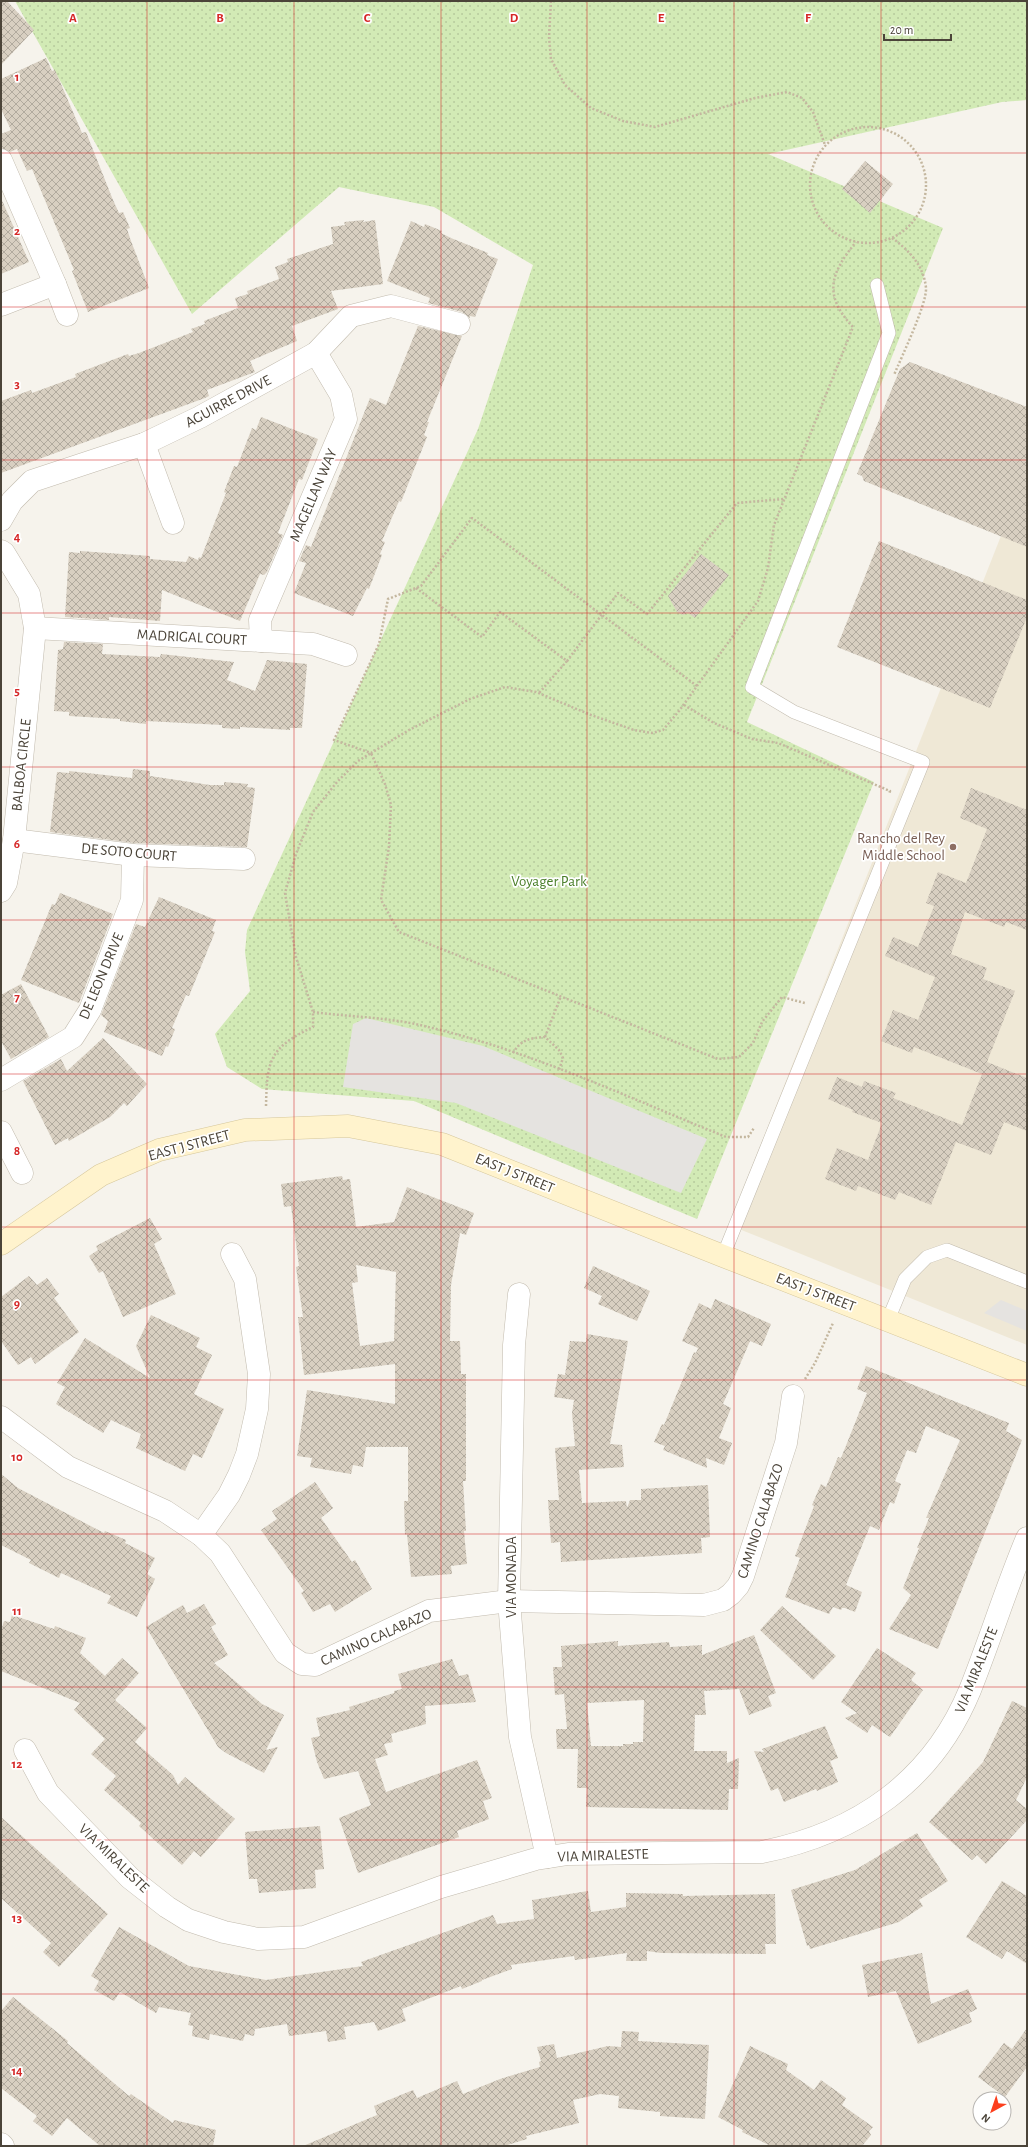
<svg xmlns="http://www.w3.org/2000/svg" width="1028" height="2147" font-family="'Alegreya Sans',sans-serif">
<style>
.education{fill:#efe8d6}
.grass{fill:url(#grass-dots)}
.parking{fill:#e5e3e0}
.building{fill:url(#building-cross-hatch);fill-rule:evenodd}
.lines{fill:none;stroke-linecap:round;stroke-linejoin:round}
.lane-casing{stroke:#c2bbae;stroke-width:14}
.street-casing{stroke:#c2bbae;stroke-width:23}
.secondary-casing{stroke:#d6c79b;stroke-width:23}
.path{stroke:#c4b79f;stroke-width:2.5;stroke-dasharray:2 2;stroke-linecap:butt}
.lane{stroke:#fff;stroke-width:13}
.street{stroke:#fff;stroke-width:22}
.secondary{stroke:#fff3cd;stroke-width:22}
.grid{fill:none;stroke:#d62828;stroke-width:1;stroke-opacity:0.55}
.education-dot{fill:#8d6e63;stroke:#fff;stroke-width:1.5}
.labels{text-anchor:middle;stroke-width:3.5;stroke-linejoin:round;paint-order:stroke}
.street-label{font-size:15px;fill:#4b4439;stroke:#fff}
.education-label{font-size:15px;fill:#785e54;stroke:#fff;text-anchor:end}
.park-label{font-size:15px;fill:#4a7f2a;stroke:#fff}
.grid-label{font-size:13px;text-anchor:middle;font-weight:bold;fill:#d62828;stroke:#fff;stroke-width:3.5;stroke-linejoin:round;paint-order:stroke}
</style>
<defs>
<pattern id="grass-dots" width="8" height="8" patternUnits="userSpaceOnUse"><rect width="8" height="8" fill="#d2eab5"/><path d="M2 2h.1M6 6h.1" fill="none" stroke="#b6ca9c" stroke-width="1.8" stroke-linecap="round"/></pattern>
<pattern id="building-cross-hatch" width="8" height="8" patternUnits="userSpaceOnUse"><rect width="8" height="8" fill="#d8cfc1"/><path d="M0 0l8 8M0 8l8-8" fill="none" stroke="#b1aa9e"/></pattern>
</defs>
<rect width="100%" height="100%" fill="#f6f3ec"/>
<path class="education" d="M 1027,470 L 1027,1345 L 729,1225 Z"/>
<path class="grass" d="M 15,1 L 1027,1 L 1027,100 L 1002,102 L 768,154 L 943,228 L 747,722 L 874,782 L 697,1219 L 414,1101 L 262,1089 L 227,1067 L 215,1034 L 250,991 L 245,952 L 247,930 L 478,429 L 533,265 L 434,207 L 339,187 L 192,314 Z"/>
<g class="parking">
<path d="M 366,1018 L 483,1046 L 707,1139 L 681,1193 L 456,1103 L 343,1087 L 353,1024 Z"/>
<path d="M 1001,1300 L 1027,1311 L 1027,1331 L 984,1313 Z"/>
</g>
<g class="building">
<path d="M 1,1 L 7,1 L 34,30 L 1,65 Z"/>
<path d="M 46,58 L 52,71 L 55,70 L 82,133 L 86,132 L 113,200 L 119,213 L 123,212 L 130,228 L 127,229 L 131,241 L 149,288 L 88,312 L 72,271 L 74,270 L 32,169 L 27,171 L 17,149 L 10,152 L 1,148 L 1,134 L 11,130 L 1,109 L 1,79 Z"/>
<path d="M 865,161 L 893,184 L 870,213 L 842,189 Z"/>
<path d="M 1,198 L 29,262 L 1,274 Z"/>
<path d="M 364,220 L 363,222 L 375,220 L 383,284 L 331,291 L 338,309 L 292,326 L 297,341 L 250,361 L 255,372 L 207,390 L 209,396 L 205,398 L 1,473 L 1,401 L 31,390 L 32,393 L 76,377 L 75,374 L 128,354 L 129,356 L 139,353 L 193,332 L 191,329 L 205,324 L 204,321 L 238,308 L 235,298 L 248,294 L 247,291 L 279,279 L 275,267 L 288,262 L 287,259 L 333,244 L 331,227 L 345,225 L 344,222 Z"/>
<path d="M 411,221 L 424,227 L 425,224 L 442,231 L 441,233 L 451,238 L 488,253 L 487,255 L 498,259 L 475,317 L 470,316 L 470,318 L 462,312 L 428,303 L 430,298 L 387,281 Z"/>
<path d="M 418,326 L 462,336 L 427,422 L 429,422 L 424,435 L 427,437 L 401,502 L 399,501 L 382,541 L 385,542 L 380,554 L 382,555 L 369,589 L 367,588 L 353,616 L 294,593 L 306,563 L 299,561 L 306,545 L 311,547 L 370,398 L 386,405 Z"/>
<path d="M 910,362 L 1027,407 L 1027,547 L 864,481 L 862,476 L 857,474 L 900,369 Z"/>
<path d="M 261,417 L 318,439 L 302,480 L 299,479 L 278,533 L 283,535 L 275,553 L 267,572 L 264,575 L 260,574 L 240,621 L 162,590 L 160,621 L 109,617 L 109,620 L 65,617 L 69,552 L 80,553 L 80,551 L 150,556 L 150,559 L 186,562 L 189,556 L 198,560 L 199,557 L 201,558 L 226,493 L 224,492 L 234,466 L 237,467 L 252,428 L 256,430 Z"/>
<path d="M 879,541 L 1027,600 L 1027,617 L 990,708 L 837,647 Z"/>
<path d="M 701,554 L 729,575 L 695,618 L 688,613 L 683,615 L 677,612 L 668,596 Z"/>
<path d="M 64,642 L 103,644 L 102,654 L 160,657 L 161,654 L 234,662 L 227,680 L 255,691 L 267,660 L 307,664 L 302,728 L 290,728 L 290,730 L 240,727 L 240,729 L 222,728 L 222,725 L 146,721 L 146,724 L 120,721 L 120,719 L 69,716 L 69,712 L 54,711 L 58,650 L 63,649 Z"/>
<path d="M 133,769 L 150,771 L 150,776 L 210,785 L 224,785 L 224,782 L 248,784 L 247,787 L 255,788 L 247,847 L 134,843 L 50,832 L 57,772 L 69,773 L 69,771 L 132,778 Z"/>
<path d="M 971,788 L 1027,810 L 1027,930 L 1006,922 L 1004,927 L 965,912 L 951,954 L 987,968 L 983,979 L 1015,991 L 987,1062 L 1027,1078 L 1027,1131 L 1004,1122 L 991,1155 L 956,1142 L 931,1205 L 899,1192 L 895,1200 L 858,1186 L 856,1191 L 825,1179 L 837,1148 L 868,1160 L 882,1123 L 852,1112 L 853,1110 L 828,1099 L 837,1077 L 862,1087 L 864,1081 L 896,1093 L 893,1098 L 962,1125 L 982,1074 L 914,1047 L 912,1053 L 881,1041 L 893,1010 L 918,1020 L 935,977 L 885,956 L 893,937 L 918,947 L 934,906 L 926,903 L 938,872 L 966,883 L 987,829 L 960,818 Z"/>
<path d="M 60,893 L 113,914 L 79,1003 L 21,980 L 52,904 L 55,905 Z"/>
<path d="M 159,897 L 216,920 L 212,931 L 215,932 L 189,996 L 186,995 L 172,1028 L 175,1029 L 168,1047 L 166,1046 L 162,1056 L 104,1032 L 108,1021 L 101,1015 L 136,924 L 145,927 Z"/>
<path d="M 21,984 L 49,1037 L 11,1059 L 1,1041 L 1,995 Z"/>
<path d="M 103,1038 L 147,1084 L 127,1106 L 124,1103 L 110,1117 L 69,1141 L 68,1138 L 55,1145 L 23,1081 L 61,1059 L 67,1071 Z"/>
<path d="M 342,1176 L 343,1180 L 350,1179 L 356,1227 L 394,1222 L 407,1187 L 474,1213 L 466,1235 L 460,1233 L 451,1285 L 450,1341 L 460,1341 L 461,1374 L 466,1374 L 466,1481 L 463,1481 L 466,1531 L 464,1531 L 467,1564 L 451,1566 L 452,1574 L 411,1577 L 407,1534 L 405,1535 L 404,1501 L 408,1501 L 408,1447 L 366,1447 L 363,1467 L 353,1465 L 351,1474 L 310,1467 L 312,1458 L 297,1456 L 307,1390 L 395,1404 L 395,1364 L 304,1375 L 298,1317 L 303,1317 L 296,1267 L 299,1266 L 291,1206 L 284,1207 L 281,1184 ZM 356,1265 L 396,1272 L 394,1341 L 360,1346 L 352,1283 L 358,1282 Z"/>
<path d="M 150,1218 L 162,1239 L 154,1244 L 176,1294 L 123,1317 L 103,1271 L 99,1273 L 89,1256 L 98,1250 L 96,1246 Z"/>
<path d="M 593,1266 L 650,1291 L 637,1321 L 598,1304 L 602,1296 L 584,1288 Z"/>
<path d="M 29,1276 L 37,1285 L 47,1278 L 59,1294 L 54,1298 L 79,1332 L 35,1364 L 31,1357 L 18,1365 L 1,1341 L 1,1297 Z"/>
<path d="M 715,1299 L 771,1324 L 762,1346 L 750,1341 L 723,1404 L 731,1408 L 719,1438 L 732,1443 L 724,1465 L 706,1458 L 707,1468 L 663,1450 L 665,1446 L 654,1442 L 662,1424 L 664,1425 L 694,1352 L 696,1353 L 698,1348 L 682,1341 L 699,1303 L 711,1309 Z"/>
<path d="M 151,1315 L 200,1338 L 196,1347 L 212,1355 L 194,1394 L 224,1409 L 202,1458 L 193,1454 L 185,1471 L 136,1448 L 141,1434 L 111,1420 L 103,1433 L 56,1404 L 65,1387 L 57,1383 L 85,1338 L 150,1378 L 136,1346 Z"/>
<path d="M 587,1334 L 628,1341 L 610,1444 L 622,1445 L 624,1467 L 579,1470 L 582,1503 L 626,1501 L 627,1508 L 630,1500 L 641,1500 L 641,1489 L 708,1485 L 710,1537 L 701,1538 L 702,1553 L 561,1562 L 560,1542 L 551,1543 L 548,1500 L 559,1500 L 555,1448 L 575,1446 L 572,1413 L 574,1400 L 554,1397 L 558,1374 L 565,1375 L 570,1341 L 586,1342 Z"/>
<path d="M 866,1366 L 1009,1423 L 1006,1431 L 1022,1440 L 938,1649 L 889,1629 L 911,1595 L 903,1588 L 919,1548 L 917,1548 L 929,1518 L 926,1518 L 960,1440 L 926,1426 L 916,1453 L 907,1450 L 895,1481 L 901,1484 L 894,1504 L 890,1502 L 879,1530 L 870,1526 L 846,1585 L 862,1592 L 855,1612 L 845,1608 L 842,1608 L 841,1610 L 833,1607 L 829,1614 L 785,1597 L 800,1558 L 795,1556 L 814,1506 L 812,1505 L 821,1484 L 826,1487 L 838,1457 L 841,1458 L 867,1393 L 857,1389 Z"/>
<path d="M 1,1474 L 18,1488 L 104,1533 L 105,1531 L 126,1540 L 125,1543 L 155,1558 L 147,1574 L 155,1579 L 137,1617 L 107,1603 L 111,1596 L 61,1573 L 59,1578 L 29,1563 L 31,1560 L 1,1545 Z"/>
<path d="M 315,1482 L 333,1508 L 321,1518 L 352,1562 L 355,1560 L 372,1589 L 335,1612 L 330,1604 L 313,1612 L 301,1593 L 304,1591 L 261,1530 L 277,1519 L 272,1511 Z"/>
<path d="M 204,1604 L 216,1624 L 211,1627 L 228,1655 L 214,1663 L 262,1704 L 284,1715 L 266,1750 L 278,1747 L 264,1773 L 226,1753 L 218,1747 L 146,1627 L 183,1605 L 187,1613 Z"/>
<path d="M 782,1606 L 836,1656 L 813,1680 L 760,1630 Z"/>
<path d="M 12,1615 L 54,1629 L 55,1626 L 86,1638 L 80,1653 L 105,1676 L 122,1658 L 139,1673 L 115,1700 L 147,1728 L 135,1742 L 173,1775 L 178,1785 L 185,1777 L 235,1819 L 201,1857 L 194,1851 L 182,1865 L 139,1826 L 141,1823 L 104,1790 L 116,1776 L 91,1754 L 105,1739 L 74,1710 L 80,1703 L 1,1671 L 1,1631 L 4,1621 L 10,1622 Z"/>
<path d="M 754,1635 L 776,1693 L 768,1696 L 772,1706 L 749,1715 L 739,1689 L 704,1691 L 706,1715 L 695,1715 L 694,1751 L 727,1751 L 727,1763 L 739,1758 L 738,1789 L 729,1789 L 728,1810 L 586,1807 L 587,1788 L 577,1788 L 578,1749 L 557,1749 L 556,1729 L 567,1729 L 564,1694 L 555,1695 L 553,1667 L 562,1667 L 561,1646 L 618,1641 L 618,1646 L 669,1642 L 670,1647 L 702,1645 L 702,1655 ZM 644,1700 L 643,1742 L 633,1742 L 633,1744 L 623,1744 L 623,1746 L 591,1746 L 587,1703 Z"/>
<path d="M 877,1648 L 916,1673 L 911,1680 L 923,1690 L 890,1737 L 872,1725 L 867,1733 L 845,1718 L 857,1713 L 841,1702 Z"/>
<path d="M 452,1659 L 459,1676 L 468,1674 L 476,1702 L 425,1706 L 426,1724 L 391,1734 L 393,1742 L 384,1744 L 388,1755 L 375,1759 L 386,1792 L 477,1760 L 492,1798 L 483,1801 L 489,1819 L 457,1831 L 459,1837 L 358,1873 L 339,1818 L 371,1805 L 358,1771 L 324,1779 L 317,1762 L 311,1738 L 320,1736 L 316,1718 L 350,1710 L 349,1707 L 394,1693 L 394,1691 L 402,1689 L 398,1674 Z"/>
<path d="M 1012,1701 L 1027,1708 L 1027,1777 L 1016,1800 L 1027,1809 L 1027,1820 L 986,1864 L 977,1855 L 972,1860 L 929,1822 L 983,1762 Z"/>
<path d="M 825,1726 L 838,1758 L 830,1761 L 838,1782 L 817,1791 L 816,1789 L 784,1802 L 778,1788 L 771,1791 L 754,1751 L 764,1752 L 762,1749 Z"/>
<path d="M 1,1817 L 108,1914 L 59,1967 L 43,1952 L 51,1943 L 1,1898 Z"/>
<path d="M 320,1826 L 324,1869 L 315,1870 L 316,1888 L 259,1893 L 257,1879 L 249,1879 L 245,1832 Z"/>
<path d="M 917,1833 L 948,1881 L 919,1900 L 923,1906 L 899,1922 L 810,1949 L 809,1945 L 807,1946 L 791,1890 L 855,1870 Z"/>
<path d="M 1002,1881 L 1027,1896 L 1027,1964 L 1007,1951 L 1002,1959 L 966,1937 Z"/>
<path d="M 588,1891 L 591,1912 L 626,1907 L 626,1893 L 683,1894 L 683,1896 L 775,1894 L 776,1944 L 765,1944 L 766,1954 L 661,1953 L 647,1951 L 647,1961 L 626,1961 L 627,1953 L 575,1960 L 574,1956 L 511,1965 L 512,1969 L 482,1980 L 482,1981 L 462,1989 L 461,1986 L 402,2009 L 406,2021 L 378,2031 L 374,2022 L 344,2027 L 346,2039 L 328,2042 L 326,2031 L 289,2036 L 287,2024 L 255,2029 L 254,2036 L 245,2034 L 243,2041 L 210,2034 L 209,2040 L 192,2036 L 193,2026 L 188,2025 L 191,2013 L 159,2007 L 156,2013 L 120,1992 L 114,2001 L 94,1990 L 99,1981 L 91,1976 L 119,1927 L 189,1966 L 266,1980 L 363,1966 L 361,1962 L 493,1915 L 497,1924 L 534,1919 L 532,1900 Z"/>
<path d="M 922,1953 L 931,2004 L 968,1989 L 977,2009 L 969,2013 L 972,2022 L 918,2044 L 896,1991 L 868,1997 L 862,1965 Z"/>
<path d="M 13,1997 L 68,2041 L 67,2043 L 129,2096 L 131,2094 L 173,2123 L 174,2120 L 216,2130 L 213,2146 L 100,2146 L 67,2118 L 52,2136 L 33,2121 L 37,2116 L 1,2088 L 1,2011 Z"/>
<path d="M 1027,2028 L 1027,2067 L 1005,2097 L 978,2077 L 1004,2043 L 1012,2049 Z"/>
<path d="M 622,2031 L 639,2032 L 638,2041 L 709,2045 L 705,2119 L 660,2116 L 660,2112 L 618,2108 L 619,2096 L 600,2094 L 573,2100 L 579,2123 L 526,2136 L 527,2139 L 504,2146 L 303,2146 L 377,2115 L 374,2106 L 413,2090 L 417,2098 L 457,2081 L 463,2094 L 500,2079 L 540,2067 L 539,2062 L 541,2061 L 537,2047 L 554,2044 L 557,2058 L 608,2046 L 621,2047 Z"/>
<path d="M 750,2046 L 788,2064 L 786,2070 L 814,2090 L 821,2080 L 846,2098 L 842,2105 L 873,2127 L 869,2131 L 871,2135 L 862,2146 L 771,2146 L 742,2132 L 743,2130 L 718,2117 Z"/>
</g>
<g class="lines">
<defs>
<g id="lane">
<path d="M 723,1256 L 923,762 L 794,712 L 752,687 L 889,333 L 877,285"/>
<path d="M 888,1320 L 905,1279 L 927,1257 L 947,1250 L 1027,1282"/>
</g>
<g id="street">
<path d="M 1,160 L 55,284 L 67,315"/>
<path d="M 1,305 L 55,284"/>
<path d="M 144,444 L 173,523"/>
<path d="M 1,520 L 12,501 L 32,481 L 144,444 L 200,417 L 316,353 L 351,316 L 391,306 L 459,324"/>
<path d="M 1,551 L 4,553 L 29,594 L 35,628 L 14,840 L 6,883 L 1,891"/>
<path d="M 35,628 L 313,644 L 346,655"/>
<path d="M 261,641 L 260,620 L 346,419 L 341,395 L 316,353"/>
<path d="M 14,840 L 133,855 L 244,859"/>
<path d="M 1,1080 L 73,1037 L 90,1010 L 132,900 L 133,855"/>
<path d="M 1,1132 L 22,1173"/>
<path d="M 519,1294 L 514,1345 L 509,1601 L 520,1737 L 547,1857"/>
<path d="M 1,1417 L 68,1467 L 165,1511 L 201,1535 L 220,1553 L 285,1653 L 302,1664 L 315,1665 L 429,1611 L 509,1601 L 704,1605 L 723,1600 L 731,1594 L 738,1586 L 743,1576 L 786,1443 L 793,1396"/>
<path d="M 201,1535 L 229,1495 L 239,1475 L 247,1454 L 257,1409 L 259,1374 L 245,1279 L 232,1254"/>
<path d="M 25,1750 L 48,1793 L 130,1878 L 167,1907 L 188,1920 L 224,1932 L 258,1939 L 304,1937 L 441,1887 L 536,1859 L 568,1854 L 762,1852 C 857,1833 932,1782 970,1690 C 990,1640 1006,1588 1027,1538"/>
<path d="M 1,2144 L 3,2146"/>
</g>
<path id="secondary" d="M 1,1244 L 101,1175 L 159,1150 L 245,1130 L 348,1126 L 442,1144 L 723,1256 L 1027,1375"/>
</defs>
<use href="#lane" class="lane-casing"/>
<use href="#street" class="street-casing"/>
<use href="#secondary" class="secondary-casing"/>
<g class="path">
<path d="M 551,1 L 549,37 L 551,59 L 565,85 L 591,108 L 623,121 L 655,127 L 755,98 L 787,92 L 802,98 L 813,112 L 825,145"/>
<circle cx="868" cy="185" r="58"/>
<path d="M 892,238 C 909,250 924,266 926,288 C 927,304 901,358 894,375"/>
<path d="M 416,588 L 482,637 L 500,612 L 567,661 L 539,693"/>
<path d="M 567,661 L 618,593 L 647,614 L 737,503 L 784,499"/>
<path d="M 697,686 L 472,518 L 421,586 L 388,599 L 379,644 L 334,740 L 371,753 L 409,730 L 470,699 L 505,687 L 536,692 L 591,715 L 634,730 L 652,733 L 663,730 L 679,711 L 758,601 L 768,568 L 774,525 L 853,327 C 823,295 830,274 856,242"/>
<path d="M 684,705 L 714,723 L 752,739 L 778,743 L 890,791 L 889,794"/>
<path d="M 313,1012 C 350,1017 388,1017 424,1026 C 528,1050 627,1097 726,1137 L 748,1137 L 754,1128"/>
<path d="M 545,1037 L 561,996"/>
<path d="M 513,1053 C 521,1040 529,1038 545,1037 L 559,1050 L 563,1058 L 559,1070"/>
<path d="M 266,1106 C 267,1060 269,1048 313,1027 L 313,1012 L 296,957 L 285,893 L 296,854 L 313,812 L 337,782 L 358,761 L 371,753 L 385,784 L 391,805 L 389,846 L 381,900 L 399,932 L 718,1059 L 739,1057 L 753,1043 L 762,1022 L 782,997 L 805,1003"/>
<path d="M 805,1379 L 815,1363 L 833,1323"/>
</g>
<use href="#lane" class="lane"/>
<use href="#street" class="street"/>
<use href="#secondary" class="secondary"/>
</g>
<path class="grid" d="M 147,1 L 147,2146M 294,1 L 294,2146M 441,1 L 441,2146M 587,1 L 587,2146M 734,1 L 734,2146M 881,1 L 881,2146M 1,153 L 1027,153M 1,307 L 1027,307M 1,460 L 1027,460M 1,613 L 1027,613M 1,767 L 1027,767M 1,920 L 1027,920M 1,1074 L 1027,1074M 1,1227 L 1027,1227M 1,1380 L 1027,1380M 1,1534 L 1027,1534M 1,1687 L 1027,1687M 1,1840 L 1027,1840M 1,1994 L 1027,1994"/>
<circle class="education-dot" cx="953" cy="847" r="4"/>
<g class="labels">
<g class="street-label">
<text transform="translate(228 401) rotate(-28)" y="5">AGUIRRE DRIVE</text>
<text transform="translate(313 495) rotate(-67)" y="5">MAGELLAN WAY</text>
<text transform="translate(192 637) rotate(3)" y="5">MADRIGAL COURT</text>
<text transform="translate(21 765) rotate(-84)" y="5">BALBOA CIRCLE</text>
<text transform="translate(129 852) rotate(5)" y="5">DE SOTO COURT</text>
<text transform="translate(101 976) rotate(-67)" y="5">DE LEON DRIVE</text>
<text transform="translate(189 1145) rotate(-15)" y="5">EAST J STREET</text>
<text transform="translate(515 1173) rotate(22)" y="5">EAST J STREET</text>
<text transform="translate(816 1292) rotate(21)" y="5">EAST J STREET</text>
<text transform="translate(760 1521) rotate(-72)" y="5">CAMINO CALABAZO</text>
<text transform="translate(511 1577) rotate(-90)" y="5">VIA MONADA</text>
<text transform="translate(376 1637) rotate(-24)" y="5">CAMINO CALABAZO</text>
<text transform="translate(976 1670) rotate(-68)" y="5">VIA MIRALESTE</text>
<text transform="translate(603 1855) rotate(-2)" y="5">VIA MIRALESTE</text>
<text transform="translate(114 1858) rotate(44)" y="5">VIA MIRALESTE</text>
</g>
<g class="education-label">
<text x="945" y="843">Rancho del Rey<tspan x="945" dy="17">Middle School</tspan></text>
</g>
<g class="park-label">
<text x="549" y="886">Voyager Park</text>
</g>
</g>
<g class="grid-label">
<text x="73" y="22">A</text>
<text x="220" y="22">B</text>
<text x="367" y="22">C</text>
<text x="514" y="22">D</text>
<text x="661" y="22">E</text>
<text x="808" y="22">F</text>
<text x="17" y="81">1</text>
<text x="17" y="235">2</text>
<text x="17" y="388">3</text>
<text x="17" y="541">4</text>
<text x="17" y="695">5</text>
<text x="17" y="848">6</text>
<text x="17" y="1001">7</text>
<text x="17" y="1155">8</text>
<text x="17" y="1308">9</text>
<text x="17" y="1461">10</text>
<text x="17" y="1615">11</text>
<text x="17" y="1768">12</text>
<text x="17" y="1922">13</text>
<text x="17" y="2075">14</text>
</g>
<rect width="1028" height="2147" fill="none" stroke="#4b4439" stroke-width="4"/>
<g transform="translate(992 2111) rotate(220)"><circle r="19" fill="#ffffff" stroke="#b7b4b0"/>
<path d="M0-3L7 15L0 10L-7 15Z" fill="#fc3f1d"/>
<text y="-6" font-size="11" font-weight="bold" text-anchor="middle" fill="#4b4439">N</text>
</g>
<path d="M884 34v6h67v-6" fill="none" stroke="#4b4439" stroke-width="2"/>
<text x="890" y="34" font-size="12" fill="#4b4439" stroke="#ffffff" stroke-width="3" paint-order="stroke">20 m</text>
</svg>
